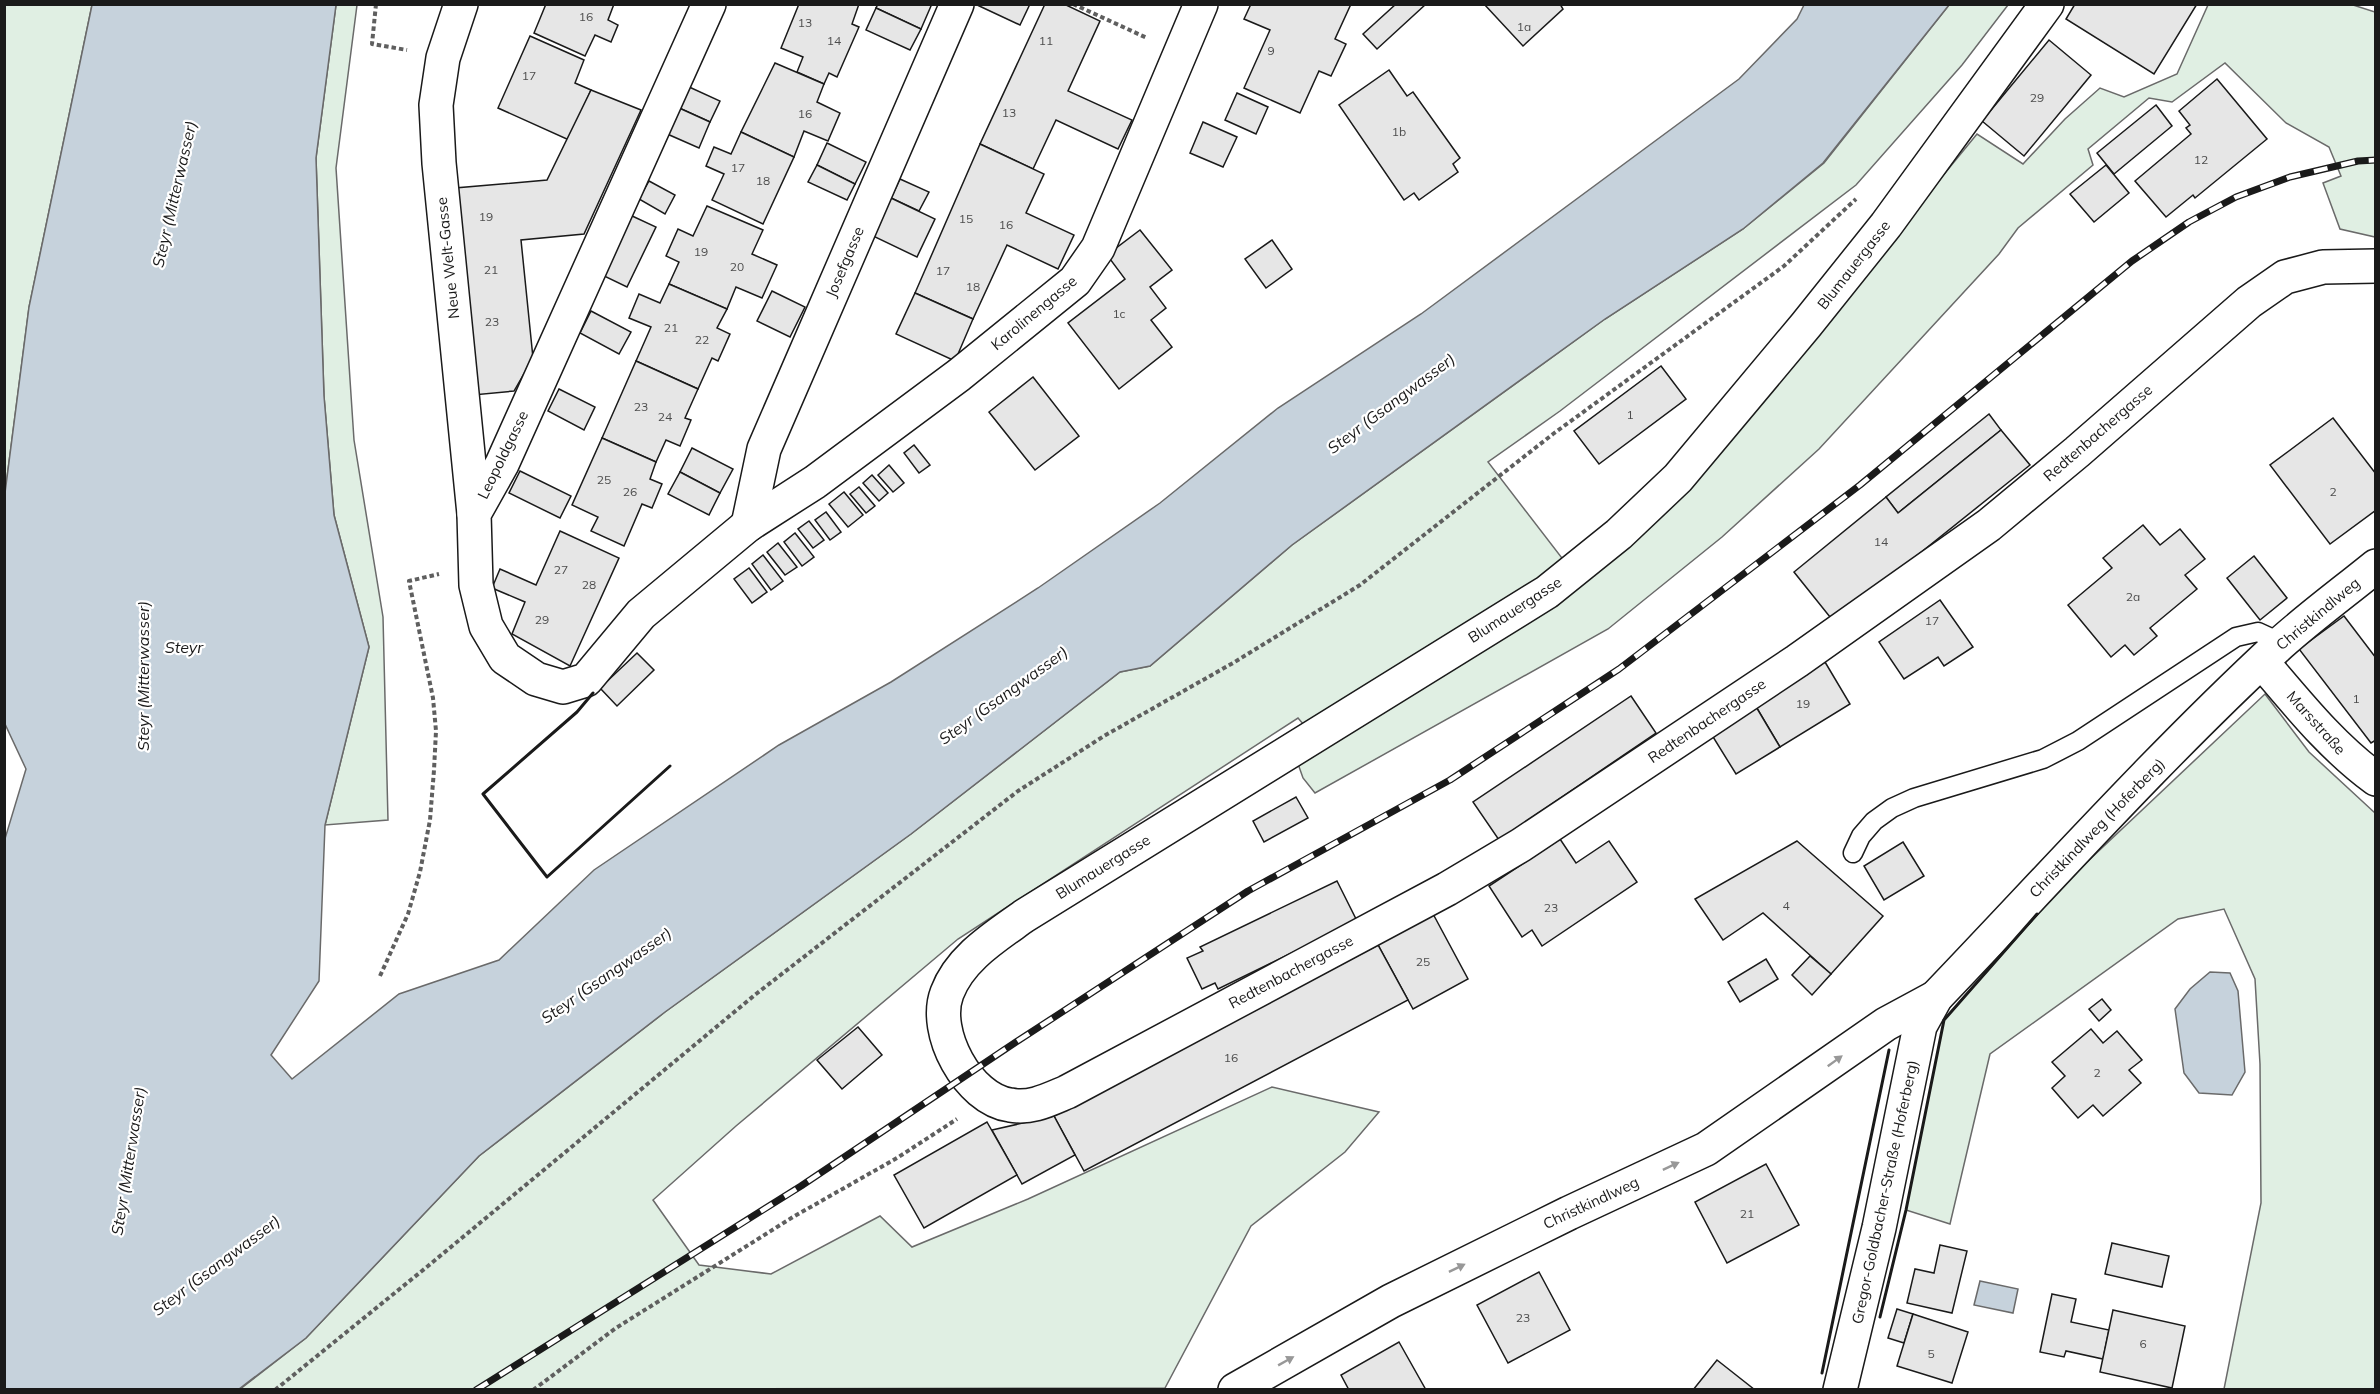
<svg xmlns="http://www.w3.org/2000/svg" width="2380" height="1394" font-family="Mulish,sans-serif">
<style>
.green{fill:#e0efe3;stroke:#6a6a6a;stroke-width:1.5}
.water{fill:#c6d2dc;stroke:#6a6a6a;stroke-width:1.5}
.building{fill:#e6e6e6;stroke:#1a1a1a;stroke-width:1.5}
.lines{fill:none;stroke-linecap:round;stroke-linejoin:round}
.lane-casing{stroke:#1a1a1a;stroke-width:21}
.street-casing{stroke:#1a1a1a;stroke-width:36}
.path{stroke:#5f5f5f;stroke-width:4;stroke-dasharray:4.5 3;stroke-linecap:butt}
.lane{stroke:#fff;stroke-width:18}
.street{stroke:#fff;stroke-width:33}
.rail-casing{stroke:#1a1a1a;stroke-width:7}
.rail{stroke:#fff;stroke-width:4.5;stroke-dasharray:14;stroke-linecap:butt}
.wall{stroke:#1a1a1a;stroke-width:3}
.oneway{fill:#989898}
.labels{text-anchor:middle;stroke-width:4.5;stroke-linejoin:round;paint-order:stroke}
.number-label{font-size:12px;fill:#4d4d4d}
.street-label{font-size:15px;fill:#1a1a1a;stroke:#fff}
.water-label{font-size:16px;font-style:italic;fill:#1a1a1a;stroke:#fff}
</style>
<rect width="100%" height="100%" fill="#fff"/>
<g class="green">
<path d="M 2350,4 L 2375,12 L 2375,237 L 2340,229 L 2323,183 L 2341,176 L 2329,147 L 2286,123 L 2225,63 L 2172,102 L 2149,98 L 2088,149 L 2093,165 L 2018,228 L 1999,254 L 1819,449 L 1722,537 L 1608,629 L 1315,793 L 1303,778 L 1297,761 L 1321,745 L 1298,718 L 958,939 L 736,1126 L 653,1200 L 699,1265 L 771,1274 L 880,1216 L 912,1247 L 1028,1199 L 1272,1087 L 1379,1112 L 1345,1152 L 1251,1226 L 1165,1388 L 239,1390 L 306,1338 L 479,1156 L 665,1012 L 911,834 L 1120,672 L 1150,666 L 1292,545 L 1605,319 L 1743,229 L 1824,163 L 1949,5 L 2008,5 L 1962,65 L 1856,185 L 1560,411 L 1488,462 L 1578,579 L 1713,456 L 1977,134 L 2023,164 L 2065,119 L 2100,88 L 2124,97 L 2177,74 L 2208,5 Z"/>
<path d="M 5,5 L 92,5 L 29,307 L 5,493 Z"/>
<path d="M 336,5 L 357,5 L 336,168 L 354,440 L 383,617 L 388,820 L 325,825 L 369,647 L 334,515 L 324,396 L 316,158 Z"/>
<path d="M 2265,694 L 2309,752 L 2375,813 L 2375,1389 L 2224,1389 L 2261,1203 L 2260,1064 L 2255,979 L 2224,909 L 2178,919 L 1990,1054 L 1950,1224 L 1906,1210 L 1944,1020 L 2069,879 Z"/>
</g>
<g class="water">
<path d="M 92,5 L 336,5 L 316,158 L 324,396 L 334,515 L 369,647 L 325,825 L 319,981 L 271,1055 L 292,1079 L 399,994 L 499,960 L 594,870 L 779,745 L 891,682 L 1038,588 L 1160,503 L 1278,408 L 1421,314 L 1739,79 L 1797,19 L 1804,5 L 1949,5 L 1823,163 L 1743,229 L 1605,319 L 1292,545 L 1150,666 L 1120,672 L 911,834 L 665,1012 L 479,1156 L 306,1338 L 239,1389 L 5,1389 L 4,842 L 26,769 L 5,724 L 5,493 L 29,307 Z"/>
<path d="M 2210,972 L 2230,973 L 2238,991 L 2245,1072 L 2232,1095 L 2199,1093 L 2184,1073 L 2175,1009 L 2190,989 Z"/>
<path d="M 1980,1281 L 2018,1289 L 2013,1313 L 1974,1305 Z"/>
</g>
<g class="building">
<path d="M 546,4 L 614,4 L 608,20 L 618,25 L 611,42 L 595,35 L 585,56 L 534,33 Z"/>
<path d="M 799,4 L 859,4 L 852,24 L 859,27 L 837,77 L 829,73 L 824,84 L 797,72 L 803,57 L 781,48 Z"/>
<path d="M 878,4 L 929,4 L 931,6 L 921,29 L 876,8 Z"/>
<path d="M 975,4 L 1030,4 L 1020,25 Z"/>
<path d="M 1045,4 L 1064,4 L 1100,21 L 1068,91 L 1132,120 L 1118,149 L 1056,120 L 1033,169 L 980,144 Z"/>
<path d="M 1251,4 L 1351,4 L 1335,39 L 1346,44 L 1331,76 L 1319,71 L 1300,113 L 1244,88 L 1270,30 L 1244,19 Z"/>
<path d="M 1396,4 L 1426,4 L 1377,49 L 1363,34 Z"/>
<path d="M 1484,4 L 1560,4 L 1563,9 L 1523,46 Z"/>
<path d="M 2075,4 L 2197,4 L 2154,74 L 2066,19 Z"/>
<path d="M 876,8 L 921,29 L 910,50 L 866,30 Z"/>
<path d="M 530,36 L 584,60 L 575,83 L 591,90 L 569,140 L 498,108 Z"/>
<path d="M 2049,40 L 2091,75 L 2024,156 L 1982,121 Z"/>
<path d="M 775,63 L 824,84 L 817,102 L 840,113 L 828,141 L 804,131 L 794,157 L 741,132 Z"/>
<path d="M 1389,70 L 1407,96 L 1413,92 L 1460,158 L 1453,164 L 1458,172 L 1419,200 L 1414,193 L 1404,200 L 1339,105 Z"/>
<path d="M 2217,79 L 2267,139 L 2195,198 L 2193,195 L 2166,217 L 2135,181 L 2191,134 L 2186,128 L 2190,125 L 2179,111 Z"/>
<path d="M 687,86 L 720,101 L 710,122 L 677,107 Z"/>
<path d="M 591,90 L 641,110 L 584,234 L 521,240 L 533,358 L 514,391 L 473,395 L 455,188 L 547,180 Z"/>
<path d="M 1237,93 L 1268,107 L 1256,134 L 1225,120 Z"/>
<path d="M 2156,105 L 2172,126 L 2114,174 L 2097,153 Z"/>
<path d="M 677,107 L 710,122 L 699,148 L 665,133 Z"/>
<path d="M 1203,122 L 1237,137 L 1223,167 L 1190,153 Z"/>
<path d="M 741,132 L 794,157 L 763,224 L 712,200 L 724,174 L 706,166 L 714,147 L 731,154 Z"/>
<path d="M 827,143 L 866,162 L 855,184 L 817,165 Z"/>
<path d="M 980,144 L 1044,174 L 1026,213 L 1074,235 L 1058,269 L 1007,245 L 973,319 L 915,293 Z"/>
<path d="M 817,165 L 855,184 L 847,200 L 808,182 Z"/>
<path d="M 2106,165 L 2129,193 L 2094,222 L 2070,194 Z"/>
<path d="M 900,179 L 929,192 L 919,211 L 891,198 Z"/>
<path d="M 649,181 L 675,195 L 665,214 L 639,199 Z"/>
<path d="M 891,198 L 935,219 L 917,257 L 873,236 Z"/>
<path d="M 707,206 L 763,230 L 752,254 L 777,265 L 762,298 L 736,287 L 727,309 L 669,284 L 679,262 L 666,256 L 678,229 L 693,236 Z"/>
<path d="M 630,215 L 656,227 L 627,287 L 602,275 Z"/>
<path d="M 1140,230 L 1172,270 L 1150,287 L 1166,308 L 1151,320 L 1172,347 L 1119,389 L 1068,323 L 1125,279 L 1107,255 Z"/>
<path d="M 1272,240 L 1292,269 L 1266,288 L 1245,259 Z"/>
<path d="M 669,284 L 727,309 L 717,328 L 730,334 L 718,361 L 712,358 L 698,389 L 636,361 L 651,327 L 629,318 L 639,294 L 660,303 Z"/>
<path d="M 772,291 L 805,307 L 790,337 L 757,321 Z"/>
<path d="M 915,293 L 973,319 L 955,361 L 896,334 Z"/>
<path d="M 591,311 L 631,332 L 619,354 L 580,333 Z"/>
<path d="M 636,361 L 698,389 L 685,418 L 691,420 L 680,446 L 666,440 L 656,462 L 602,438 Z"/>
<path d="M 1661,366 L 1686,399 L 1599,464 L 1574,431 Z"/>
<path d="M 1033,377 L 1079,436 L 1035,470 L 989,412 Z"/>
<path d="M 559,389 L 595,407 L 584,430 L 548,411 Z"/>
<path d="M 1989,414 L 2001,430 L 1898,513 L 1886,497 Z"/>
<path d="M 2333,418 L 2376,474 L 2376,510 L 2330,544 L 2270,465 Z"/>
<path d="M 2001,430 L 2030,465 L 1834,622 L 1794,572 L 1886,497 L 1898,513 Z"/>
<path d="M 602,438 L 656,462 L 650,479 L 662,484 L 652,508 L 642,504 L 624,546 L 591,531 L 598,517 L 572,505 Z"/>
<path d="M 914,445 L 930,465 L 919,473 L 904,453 Z"/>
<path d="M 692,448 L 733,469 L 720,493 L 680,472 Z"/>
<path d="M 889,465 L 904,483 L 893,492 L 878,475 Z"/>
<path d="M 520,471 L 571,496 L 560,518 L 509,493 Z"/>
<path d="M 680,472 L 720,493 L 709,515 L 668,494 Z"/>
<path d="M 872,475 L 888,493 L 879,501 L 863,483 Z"/>
<path d="M 859,487 L 875,506 L 866,513 L 850,494 Z"/>
<path d="M 844,492 L 863,515 L 848,527 L 829,504 Z"/>
<path d="M 826,512 L 841,532 L 830,540 L 815,520 Z"/>
<path d="M 809,521 L 824,540 L 813,548 L 798,529 Z"/>
<path d="M 2143,525 L 2160,545 L 2180,529 L 2205,559 L 2185,575 L 2197,589 L 2150,628 L 2157,636 L 2134,655 L 2125,645 L 2111,657 L 2068,605 L 2112,568 L 2103,558 Z"/>
<path d="M 560,531 L 619,558 L 570,666 L 512,634 L 525,602 L 492,588 L 500,569 L 536,585 Z"/>
<path d="M 795,533 L 814,557 L 802,566 L 784,542 Z"/>
<path d="M 778,543 L 797,567 L 785,575 L 767,552 Z"/>
<path d="M 763,555 L 783,581 L 771,590 L 752,564 Z"/>
<path d="M 2254,556 L 2287,598 L 2260,620 L 2227,578 Z"/>
<path d="M 749,568 L 767,592 L 752,603 L 734,579 Z"/>
<path d="M 1940,600 L 1973,647 L 1944,666 L 1938,657 L 1904,679 L 1879,642 Z"/>
<path d="M 2344,616 L 2376,658 L 2376,740 L 2371,743 L 2299,649 Z"/>
<path d="M 637,653 L 654,670 L 617,706 L 600,688 Z"/>
<path d="M 1825,662 L 1850,704 L 1780,747 L 1755,705 Z"/>
<path d="M 1631,696 L 1656,733 L 1499,840 L 1473,802 Z"/>
<path d="M 1755,705 L 1780,747 L 1736,774 L 1710,732 Z"/>
<path d="M 1296,797 L 1308,818 L 1264,842 L 1253,821 Z"/>
<path d="M 1560,839 L 1576,863 L 1609,841 L 1637,882 L 1542,946 L 1532,930 L 1522,937 L 1489,886 Z"/>
<path d="M 1797,841 L 1883,916 L 1831,974 L 1763,913 L 1723,940 L 1695,899 Z"/>
<path d="M 1903,842 L 1924,876 L 1884,900 L 1864,866 Z"/>
<path d="M 1337,881 L 1357,921 L 1218,989 L 1215,983 L 1202,989 L 1187,958 L 1203,951 L 1200,947 Z"/>
<path d="M 1432,912 L 1468,979 L 1413,1009 L 1376,941 Z"/>
<path d="M 1378,945 L 1408,1000 L 1084,1171 L 1054,1116 Z"/>
<path d="M 1810,956 L 1831,974 L 1812,995 L 1792,975 Z"/>
<path d="M 1766,959 L 1778,979 L 1740,1002 L 1728,982 Z"/>
<path d="M 2102,999 L 2111,1010 L 2099,1021 L 2089,1009 Z"/>
<path d="M 858,1027 L 882,1055 L 842,1089 L 817,1060 Z"/>
<path d="M 2091,1029 L 2103,1043 L 2117,1031 L 2142,1060 L 2129,1070 L 2141,1083 L 2103,1116 L 2093,1105 L 2078,1118 L 2052,1088 L 2065,1076 L 2052,1062 Z"/>
<path d="M 1054,1116 L 1075,1155 L 1022,1184 L 992,1130 Z"/>
<path d="M 987,1122 L 1017,1175 L 924,1228 L 894,1175 Z"/>
<path d="M 1766,1164 L 1799,1225 L 1727,1263 L 1695,1202 Z"/>
<path d="M 2112,1243 L 2169,1256 L 2162,1287 L 2105,1274 Z"/>
<path d="M 1940,1245 L 1967,1251 L 1952,1313 L 1907,1303 L 1915,1269 L 1934,1273 Z"/>
<path d="M 1539,1272 L 1570,1330 L 1508,1363 L 1477,1305 Z"/>
<path d="M 2052,1294 L 2076,1299 L 2071,1322 L 2109,1330 L 2103,1359 L 2066,1351 L 2064,1357 L 2040,1352 Z"/>
<path d="M 1897,1309 L 1913,1314 L 1904,1343 L 1888,1338 Z"/>
<path d="M 2113,1310 L 2185,1326 L 2172,1388 L 2100,1372 Z"/>
<path d="M 1913,1314 L 1968,1332 L 1952,1383 L 1897,1366 Z"/>
<path d="M 1399,1342 L 1426,1390 L 1349,1390 L 1341,1375 Z"/>
<path d="M 1717,1360 L 1755,1390 L 1693,1390 Z"/>
</g>
<g class="lines">
<defs>
<path id="lane" d="M 1853,853 L 1861,836 L 1874,821 L 1892,808 L 1914,798 L 2043,759 L 2078,741 L 2236,637 L 2258,632 L 2282,643"/>
<g id="street">
<path d="M 461,4 L 443,58 L 436,105 L 439,163 L 474,514"/>
<path d="M 709,4 L 502,464 L 474,514 L 476,585 L 486,626 L 505,658 L 536,679 L 563,687 L 586,680 L 641,614 L 748,525 L 815,482 L 959,375 L 1075,281 L 1098,248 L 1201,4"/>
<path d="M 2047,4 L 1886,225 L 1806,325 L 1678,478 L 1619,534 L 1547,592 L 1024,916 C 995,937 960,958 947,993 C 932,1032 968,1099 1010,1105 C 1031,1109 1048,1100 1067,1092 L 1447,889 L 1521,845 L 1797,661 L 1989,525 L 2077,452 L 2249,302 L 2285,277 L 2323,267 L 2376,266"/>
<path d="M 748,525 L 764,449 L 957,4"/>
<path d="M 2262,662 C 2298,704 2331,746 2376,779"/>
<path d="M 1235,1390 L 1391,1301 L 1569,1213 L 1706,1149 L 1886,1024 L 1936,997"/>
<path d="M 1840,1390 L 1879,1228 L 1920,1026 L 1936,997 C 2049,879 2159,756 2280,644 C 2310,617 2344,592 2376,566"/>
</g>
</defs>
<use href="#lane" class="lane-casing"/>
<use href="#street" class="street-casing"/>
<g class="path">
<path d="M 376,4 L 372,44 L 407,50"/>
<path d="M 1073,4 L 1147,38"/>
<path d="M 380,976 L 408,914 L 420,872 L 430,820 L 434,770 L 436,731 L 433,698 L 409,581 L 439,574"/>
<path d="M 275,1390 L 428,1266 L 756,994 L 1018,791 L 1104,736 L 1233,663 L 1360,585 L 1553,434 L 1784,266 L 1856,199"/>
<path d="M 533,1390 L 616,1328 L 793,1217 L 897,1158 L 957,1119"/>
</g>
<use href="#lane" class="lane"/>
<use href="#street" class="street"/>
<defs>
<path id="rail" d="M 476,1390 L 801,1186 L 1016,1042 L 1248,891 L 1450,780 L 1619,669 L 1860,485 L 2132,261 L 2189,222 L 2236,197 L 2290,177 L 2358,161 L 2376,160"/>
</defs>
<use href="#rail" class="rail-casing"/>
<use href="#rail" class="rail"/>
<g class="wall">
<path d="M 593,693 L 577,712 L 483,794 L 547,877 L 670,766"/>
<path d="M 1880,1317 L 1906,1210 L 1944,1020 L 2037,914"/>
<path d="M 1822,1373 L 1889,1050"/>
</g>
</g>
<defs><path id="oneway-solid" d="M-6-.8H1V-3.2L6.5 0L1 3.2V.8H-6Z" transform="scale(1.5)"/></defs>
<g class="oneway">
<use href="#oneway-solid" transform="translate(1835 1061) rotate(-36)"/>
<use href="#oneway-solid" transform="translate(1671 1166) rotate(-25)"/>
<use href="#oneway-solid" transform="translate(1457 1268) rotate(-26)"/>
<use href="#oneway-solid" transform="translate(1286 1361) rotate(-29)"/>
</g>
<g class="labels">
<g class="number-label">
<text x="586" y="21">16</text>
<text x="805" y="27">13</text>
<text x="1524" y="31">1a</text>
<text x="834" y="45">14</text>
<text x="1046" y="45">11</text>
<text x="1271" y="55">9</text>
<text x="529" y="80">17</text>
<text x="2037" y="102">29</text>
<text x="1009" y="117">13</text>
<text x="805" y="118">16</text>
<text x="1399" y="136">1b</text>
<text x="2201" y="164">12</text>
<text x="738" y="172">17</text>
<text x="763" y="185">18</text>
<text x="486" y="221">19</text>
<text x="966" y="223">15</text>
<text x="1006" y="229">16</text>
<text x="701" y="256">19</text>
<text x="737" y="271">20</text>
<text x="491" y="274">21</text>
<text x="943" y="275">17</text>
<text x="973" y="291">18</text>
<text x="1119" y="318">1c</text>
<text x="492" y="326">23</text>
<text x="671" y="332">21</text>
<text x="702" y="344">22</text>
<text x="641" y="411">23</text>
<text x="1630" y="419">1</text>
<text x="665" y="421">24</text>
<text x="604" y="484">25</text>
<text x="630" y="496">26</text>
<text x="2333" y="496">2</text>
<text x="1881" y="546">14</text>
<text x="561" y="574">27</text>
<text x="589" y="589">28</text>
<text x="2133" y="601">2a</text>
<text x="542" y="624">29</text>
<text x="1932" y="625">17</text>
<text x="2356" y="703">1</text>
<text x="1803" y="708">19</text>
<text x="1786" y="910">4</text>
<text x="1551" y="912">23</text>
<text x="1423" y="966">25</text>
<text x="1231" y="1062">16</text>
<text x="2097" y="1077">2</text>
<text x="1747" y="1218">21</text>
<text x="1523" y="1322">23</text>
<text x="2143" y="1348">6</text>
<text x="1931" y="1358">5</text>
</g>
<g class="street-label">
<text transform="translate(448 258) rotate(-96)" y="5">Neue Welt-Gasse</text>
<text transform="translate(845 262) rotate(-67)" y="5">Josefgasse</text>
<text transform="translate(1854 265) rotate(-52)" y="5">Blumauergasse</text>
<text transform="translate(1034 313) rotate(-40)" y="5">Karolinengasse</text>
<text transform="translate(2098 433) rotate(-41)" y="5">Redtenbachergasse</text>
<text transform="translate(503 455) rotate(-64)" y="5">Leopoldgasse</text>
<text transform="translate(1515 610) rotate(-33)" y="5">Blumauergasse</text>
<text transform="translate(2318 614) rotate(-40)" y="5">Christkindlweg</text>
<text transform="translate(1707 721) rotate(-34)" y="5">Redtenbachergasse</text>
<text transform="translate(2316 723) rotate(48)" y="5">Marsstraße</text>
<text transform="translate(2097 828) rotate(-46)" y="5">Christkindlweg (Hoferberg)</text>
<text transform="translate(1103 867) rotate(-32)" y="5">Blumauergasse</text>
<text transform="translate(1291 972) rotate(-28)" y="5">Redtenbachergasse</text>
<text transform="translate(1885 1192) rotate(-78)" y="5">Gregor-Goldbacher-Straße (Hoferberg)</text>
<text transform="translate(1591 1203) rotate(-25)" y="5">Christkindlweg</text>
</g>
<g class="water-label">
<text transform="translate(174 194) rotate(-77)" y="6">Steyr (Mitterwasser)</text>
<text transform="translate(1391 403) rotate(-37)" y="6">Steyr (Gsangwasser)</text>
<text x="184" y="653">Steyr</text>
<text transform="translate(143 676) rotate(-90)" y="6">Steyr (Mitterwasser)</text>
<text transform="translate(1003 695) rotate(-36)" y="6">Steyr (Gsangwasser)</text>
<text transform="translate(606 975) rotate(-35)" y="6">Steyr (Gsangwasser)</text>
<text transform="translate(128 1161) rotate(-81)" y="6">Steyr (Mitterwasser)</text>
<text transform="translate(216 1265) rotate(-37)" y="6">Steyr (Gsangwasser)</text>
</g>
</g>
<rect width="2380" height="1394" fill="none" stroke="#1a1a1a" stroke-width="12"/>
</svg>
